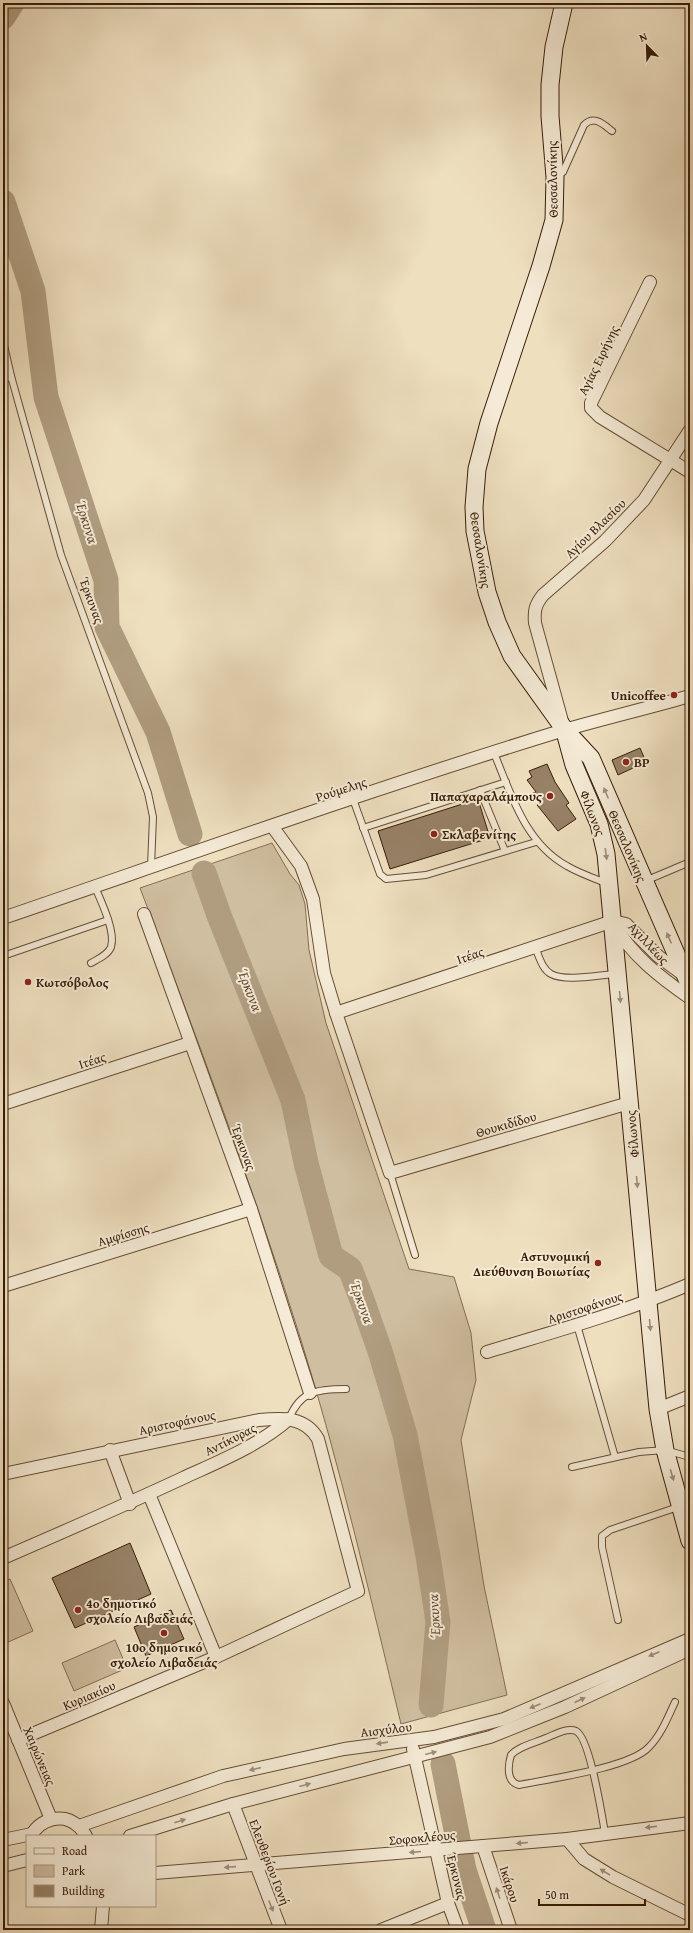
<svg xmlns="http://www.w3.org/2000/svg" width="693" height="1933" font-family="'Gentium Book Plus',serif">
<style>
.green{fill:#cfbea0;stroke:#846d54}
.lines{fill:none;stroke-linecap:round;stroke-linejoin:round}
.river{stroke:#b09d80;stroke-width:25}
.building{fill:#978167;stroke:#381c07}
.lane-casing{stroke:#664d35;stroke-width:8}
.street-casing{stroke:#664d35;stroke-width:14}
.secondary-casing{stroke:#381c07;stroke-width:19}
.lane{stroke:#f4ead5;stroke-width:6}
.street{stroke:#f4ead5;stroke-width:12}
.secondary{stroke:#f4ead5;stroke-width:17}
.oneway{fill:#9f8d78}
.poi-dot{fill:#8f2418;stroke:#f4ead5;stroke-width:1.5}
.labels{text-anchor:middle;stroke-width:4;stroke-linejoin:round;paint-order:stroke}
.street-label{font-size:13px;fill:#381c07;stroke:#f4ead5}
.poi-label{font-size:13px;font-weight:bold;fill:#381c07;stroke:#f4ead5;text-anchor:start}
.water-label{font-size:14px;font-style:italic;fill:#624931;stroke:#f4ead5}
</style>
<rect width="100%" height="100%" fill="#eedfbf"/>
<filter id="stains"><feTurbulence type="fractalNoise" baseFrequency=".005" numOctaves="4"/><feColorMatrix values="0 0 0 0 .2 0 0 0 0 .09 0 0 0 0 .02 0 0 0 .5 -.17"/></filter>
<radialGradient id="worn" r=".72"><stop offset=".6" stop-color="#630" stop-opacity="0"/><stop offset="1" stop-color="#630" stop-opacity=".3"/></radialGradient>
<g class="green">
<path d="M 272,843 L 290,874 L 299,885 L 305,904 L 309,950 L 326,1023 L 409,1269 L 454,1277 L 471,1333 L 476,1380 L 461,1440 L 484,1586 L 507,1695 L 401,1724 C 370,1595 340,1466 301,1340 C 253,1187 197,1038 140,888 Z"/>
<path d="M 10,1579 L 33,1631 L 6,1643 L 3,1635 L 3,1582 Z"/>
<path d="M 115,1640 L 127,1668 L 74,1691 L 62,1663 Z"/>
</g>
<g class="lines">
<g class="river">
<path d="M 3,17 L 12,3"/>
<path d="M 3,202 L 33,291 L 46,397 L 106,580 L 107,627 L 158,732 L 190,834"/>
<path d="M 204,873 L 220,918 L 293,1100 L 306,1163 L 331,1256 L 350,1269 L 361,1297 L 380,1351 L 405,1435 L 428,1556 L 438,1622 L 431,1705"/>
<path d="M 443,1764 L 464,1870 L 484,1930"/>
</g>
</g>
<g class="building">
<path d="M 640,748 L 646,762 L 618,775 L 612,760 Z"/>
<path d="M 547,764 L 555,782 L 569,803 L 566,805 L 576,819 L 558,831 L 537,805 L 540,804 L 533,793 L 536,792 L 527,780 L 532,777 L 529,771 Z"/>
<path d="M 478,799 L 490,838 L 390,869 L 378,831 Z"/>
<path d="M 130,1543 L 151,1594 L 75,1628 L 52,1578 Z"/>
<path d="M 171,1610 L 184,1639 L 146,1656 L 134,1627 Z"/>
</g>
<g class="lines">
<defs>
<g id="lane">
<path d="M 556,177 L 563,172 L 584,125 C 594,115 603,124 612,131"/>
<path d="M 3,341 L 11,376 L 61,555 L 148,793 L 153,817 L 151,866"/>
<path d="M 3,380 L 11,376"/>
<path d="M 494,753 C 511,794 525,843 567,866 C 579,873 593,878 606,883"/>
<path d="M 480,790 L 505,851"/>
<path d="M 353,799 L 380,874 L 386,879 L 426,875 L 536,842"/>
<path d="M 363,828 L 506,782"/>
<path d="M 645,881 L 690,862"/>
<path d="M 535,947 C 539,956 542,969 551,974 C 566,982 598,975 615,974"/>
<path d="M 3,956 L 108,920"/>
<path d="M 91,963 C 98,959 108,955 111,947 C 116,932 101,901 95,887"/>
<path d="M 390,1173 L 415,1255"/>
<path d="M 577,1325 L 615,1457"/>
<path d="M 289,1419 C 300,1391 317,1389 346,1389"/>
<path d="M 572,1467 L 639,1452 L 665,1450 L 690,1457"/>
<path d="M 618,1620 L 602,1547 L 602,1536 L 610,1530 L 681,1506 L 690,1494"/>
<path d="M 605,1833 C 602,1816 590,1738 576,1731 C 567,1727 554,1735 546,1738 C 535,1743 519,1746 511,1755 C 508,1765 506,1782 519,1785 C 548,1779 630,1768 649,1747 C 661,1735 668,1717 675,1702"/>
</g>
<g id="street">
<path d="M 650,282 L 591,403 L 591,408 L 600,417 L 690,472"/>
<path d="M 562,721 L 535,623 C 534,611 535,605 543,595 L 605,541 L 644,500 L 690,430"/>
<path d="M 272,826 L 301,866 L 313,899 L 324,973 L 336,1013 L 390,1173 L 629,1103"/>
<path d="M 144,914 L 251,1209 L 310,1393"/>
<path d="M 3,918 C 190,854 375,788 564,730 C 606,718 648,708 690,696"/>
<path d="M 614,924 C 631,955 661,978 690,998"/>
<path d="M 336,1013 L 613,921 L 626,924 L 658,956 L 685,976"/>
<path d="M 3,1104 L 190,1043"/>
<path d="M 3,1286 L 251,1209"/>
<path d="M 487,1352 C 556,1331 625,1312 690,1284"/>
<path d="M 658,1409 L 690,1396"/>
<path d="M 110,1450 L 130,1504"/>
<path d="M 3,1474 L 259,1420 C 282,1418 305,1416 318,1439 L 358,1591 L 216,1657 L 18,1740"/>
<path d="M 149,1494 L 216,1657"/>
<path d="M 3,1558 C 63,1532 123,1506 183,1478 C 220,1461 258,1446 289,1419"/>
<path d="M 3,1703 L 51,1819"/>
<path d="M 413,1749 L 448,1903 L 458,1930"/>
<path d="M 233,1804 L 281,1930"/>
<path d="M 79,1826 L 223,1776 L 344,1749 L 434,1737 L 504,1719 L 690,1639"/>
<path d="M 31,1836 C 40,1819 63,1812 78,1826 C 81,1828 84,1833 86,1836"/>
<path d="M 130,1836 L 233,1804 L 490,1737 L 565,1707 L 690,1649"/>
<path d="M 567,1839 L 584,1859 L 613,1877 L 690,1915"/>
<path d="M 3,1840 L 32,1834"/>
<path d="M 483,1846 L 511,1930"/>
<path d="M 3,1866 L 27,1860"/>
<path d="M 155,1873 L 567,1839 L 690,1823"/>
<path d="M 101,1930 L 103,1906"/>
<path d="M 381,1930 L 448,1903"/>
</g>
<g id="secondary">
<path d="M 564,3 L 554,47 L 550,85 L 550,116 L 555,177 L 554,220 L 541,266 L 489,423 L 477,469 L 474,507 L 475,531 L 487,592 L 497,622 L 512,656 L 565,730 L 591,758 L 690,986"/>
<path d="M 565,732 L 574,765 L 599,824 L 606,854 L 658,1409 L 665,1450 L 690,1541"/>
</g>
</defs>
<use href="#lane" class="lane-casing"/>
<use href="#street" class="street-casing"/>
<use href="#secondary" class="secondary-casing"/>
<use href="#lane" class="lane"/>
<use href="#street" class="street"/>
<use href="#secondary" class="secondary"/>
</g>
<defs><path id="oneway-solid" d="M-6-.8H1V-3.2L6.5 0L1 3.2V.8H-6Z"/></defs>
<g class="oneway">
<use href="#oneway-solid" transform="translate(606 793) rotate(-113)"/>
<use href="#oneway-solid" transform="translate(606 854) rotate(82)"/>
<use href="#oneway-solid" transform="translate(669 938) rotate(-114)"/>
<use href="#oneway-solid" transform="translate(620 997) rotate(85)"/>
<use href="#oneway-solid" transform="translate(637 1182) rotate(85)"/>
<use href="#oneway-solid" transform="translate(650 1325) rotate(85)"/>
<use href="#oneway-solid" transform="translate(672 1475) rotate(74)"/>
<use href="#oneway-solid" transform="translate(654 1654) rotate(157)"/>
<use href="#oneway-solid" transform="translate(580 1700) rotate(-25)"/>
<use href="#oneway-solid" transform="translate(535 1706) rotate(157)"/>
<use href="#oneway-solid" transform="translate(382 1743) rotate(172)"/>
<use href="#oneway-solid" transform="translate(431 1753) rotate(-14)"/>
<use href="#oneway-solid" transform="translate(255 1769) rotate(167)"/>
<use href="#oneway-solid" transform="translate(305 1785) rotate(-15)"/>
<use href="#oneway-solid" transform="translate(180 1821) rotate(-17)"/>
<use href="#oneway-solid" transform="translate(651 1827) rotate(173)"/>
<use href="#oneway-solid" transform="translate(522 1843) rotate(175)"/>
<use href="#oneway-solid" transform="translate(415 1852) rotate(175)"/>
<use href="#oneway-solid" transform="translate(230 1867) rotate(176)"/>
<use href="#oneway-solid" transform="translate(605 1872) rotate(-148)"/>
<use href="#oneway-solid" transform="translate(498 1893) rotate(-108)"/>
<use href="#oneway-solid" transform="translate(271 1906) rotate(68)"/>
</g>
<g class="poi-dot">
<circle cx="674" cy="695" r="4"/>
<circle cx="626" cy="762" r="4"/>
<circle cx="550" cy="796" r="4"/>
<circle cx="434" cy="834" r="4"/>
<circle cx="28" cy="982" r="4"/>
<circle cx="598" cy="1263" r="4"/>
<circle cx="78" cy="1610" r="4"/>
<circle cx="164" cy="1633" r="4"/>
</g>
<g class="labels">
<g class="street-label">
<text transform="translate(552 179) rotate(-91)" y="5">Θεσσαλονίκης</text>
<text transform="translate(598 360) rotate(-64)" y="5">Αγίας Ειρήνης</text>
<text transform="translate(595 528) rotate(-44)" y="5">Αγίου Βλασίου</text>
<text transform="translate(481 550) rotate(81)" y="5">Θεσσαλονίκης</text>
<text transform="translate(92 600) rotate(70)" y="5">Έρκυνας</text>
<text transform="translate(341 789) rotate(-18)" y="5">Ρούμελης</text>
<text transform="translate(593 813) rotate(69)" y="5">Φίλωνος</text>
<text transform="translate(628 846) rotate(67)" y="5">Θεσσαλονίκης</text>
<text transform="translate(649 943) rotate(47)" y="5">Αχιλλέως</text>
<text transform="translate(470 955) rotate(-19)" y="5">Ιτέας</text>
<text transform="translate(92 1060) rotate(-18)" y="5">Ιτέας</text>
<text transform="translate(506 1124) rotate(-16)" y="5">Θουκιδίδου</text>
<text transform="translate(632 1134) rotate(-95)" y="5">Φίλωνος</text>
<text transform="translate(244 1147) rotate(70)" y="5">Έρκυνας</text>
<text transform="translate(123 1234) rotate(-17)" y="5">Αμφίσσης</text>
<text transform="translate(585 1307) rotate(-18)" y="5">Αριστοφάνους</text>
<text transform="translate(177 1422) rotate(-12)" y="5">Αριστοφάνους</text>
<text transform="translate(230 1439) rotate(-27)" y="5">Αντίκυρας</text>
<text transform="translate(89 1695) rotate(-23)" y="5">Κυριακίου</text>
<text transform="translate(386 1729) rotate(-7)" y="5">Αισχύλου</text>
<text transform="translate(40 1756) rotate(67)" y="5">Χαιρώνειας</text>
<text transform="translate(422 1837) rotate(-5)" y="5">Σοφοκλέους</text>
<text transform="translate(270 1862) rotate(69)" y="5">Ελευθερίου Γονή</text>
<text transform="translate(457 1876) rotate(76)" y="5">Έρκυνας</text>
<text transform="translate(510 1884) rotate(72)" y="5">Ικάρου</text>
</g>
<g class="poi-label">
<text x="666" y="700" text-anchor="end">Unicoffee</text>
<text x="634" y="767">BP</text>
<text x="542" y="801" text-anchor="end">Παπαχαραλάμπους</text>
<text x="442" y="839">Σκλαβενίτης</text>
<text x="36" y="987">Κωτσόβολος</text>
<text x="590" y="1261" text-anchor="end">Αστυνομική<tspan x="590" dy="15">Διεύθυνση Βοιωτίας</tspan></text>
<text x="86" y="1608">4ο δημοτικό<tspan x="86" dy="15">σχολείο Λιβαδειάς</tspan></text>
<text x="164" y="1652" text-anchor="middle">10ο δημοτικό<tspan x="164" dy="15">σχολείο Λιβαδειάς</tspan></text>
</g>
<g class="water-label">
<text transform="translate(87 522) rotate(72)" y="5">Έρκυνα</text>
<text transform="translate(250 990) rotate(69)" y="5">Έρκυνα</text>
<text transform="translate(362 1302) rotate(70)" y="5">Έρκυνα</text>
<text transform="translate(434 1616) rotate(-93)" y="5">Έρκυνα</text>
</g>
</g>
<rect width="693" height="1933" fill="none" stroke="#eedfbf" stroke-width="16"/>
<rect x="4" y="4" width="685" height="1925" fill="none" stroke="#381c07" stroke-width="2"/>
<rect x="8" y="8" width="677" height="1917" fill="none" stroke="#381c07"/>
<rect x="26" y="1835" width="130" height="72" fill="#f4ead5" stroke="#a99883"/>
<rect x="34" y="1848" width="20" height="6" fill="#f4ead5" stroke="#a99883"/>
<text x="62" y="1855" font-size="12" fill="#381c07">Road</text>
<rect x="34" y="1865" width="20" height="12" fill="#cfbea0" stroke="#a99883"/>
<text x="62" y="1875" font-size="12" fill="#381c07">Park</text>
<rect x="34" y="1885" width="20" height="12" fill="#978167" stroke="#a99883"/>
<text x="62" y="1895" font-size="12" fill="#381c07">Building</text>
<g transform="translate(647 46) rotate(337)" stroke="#f4ead5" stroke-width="3" paint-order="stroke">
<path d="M0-3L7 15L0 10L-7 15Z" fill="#381c07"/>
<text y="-6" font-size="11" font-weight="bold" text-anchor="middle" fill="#381c07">N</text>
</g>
<path d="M539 1899v6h106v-6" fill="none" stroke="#381c07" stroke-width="2"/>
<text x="545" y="1899" font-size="12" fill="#381c07" stroke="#f4ead5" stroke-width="3" paint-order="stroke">50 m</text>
<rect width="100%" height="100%" filter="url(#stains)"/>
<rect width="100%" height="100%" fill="url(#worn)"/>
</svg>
